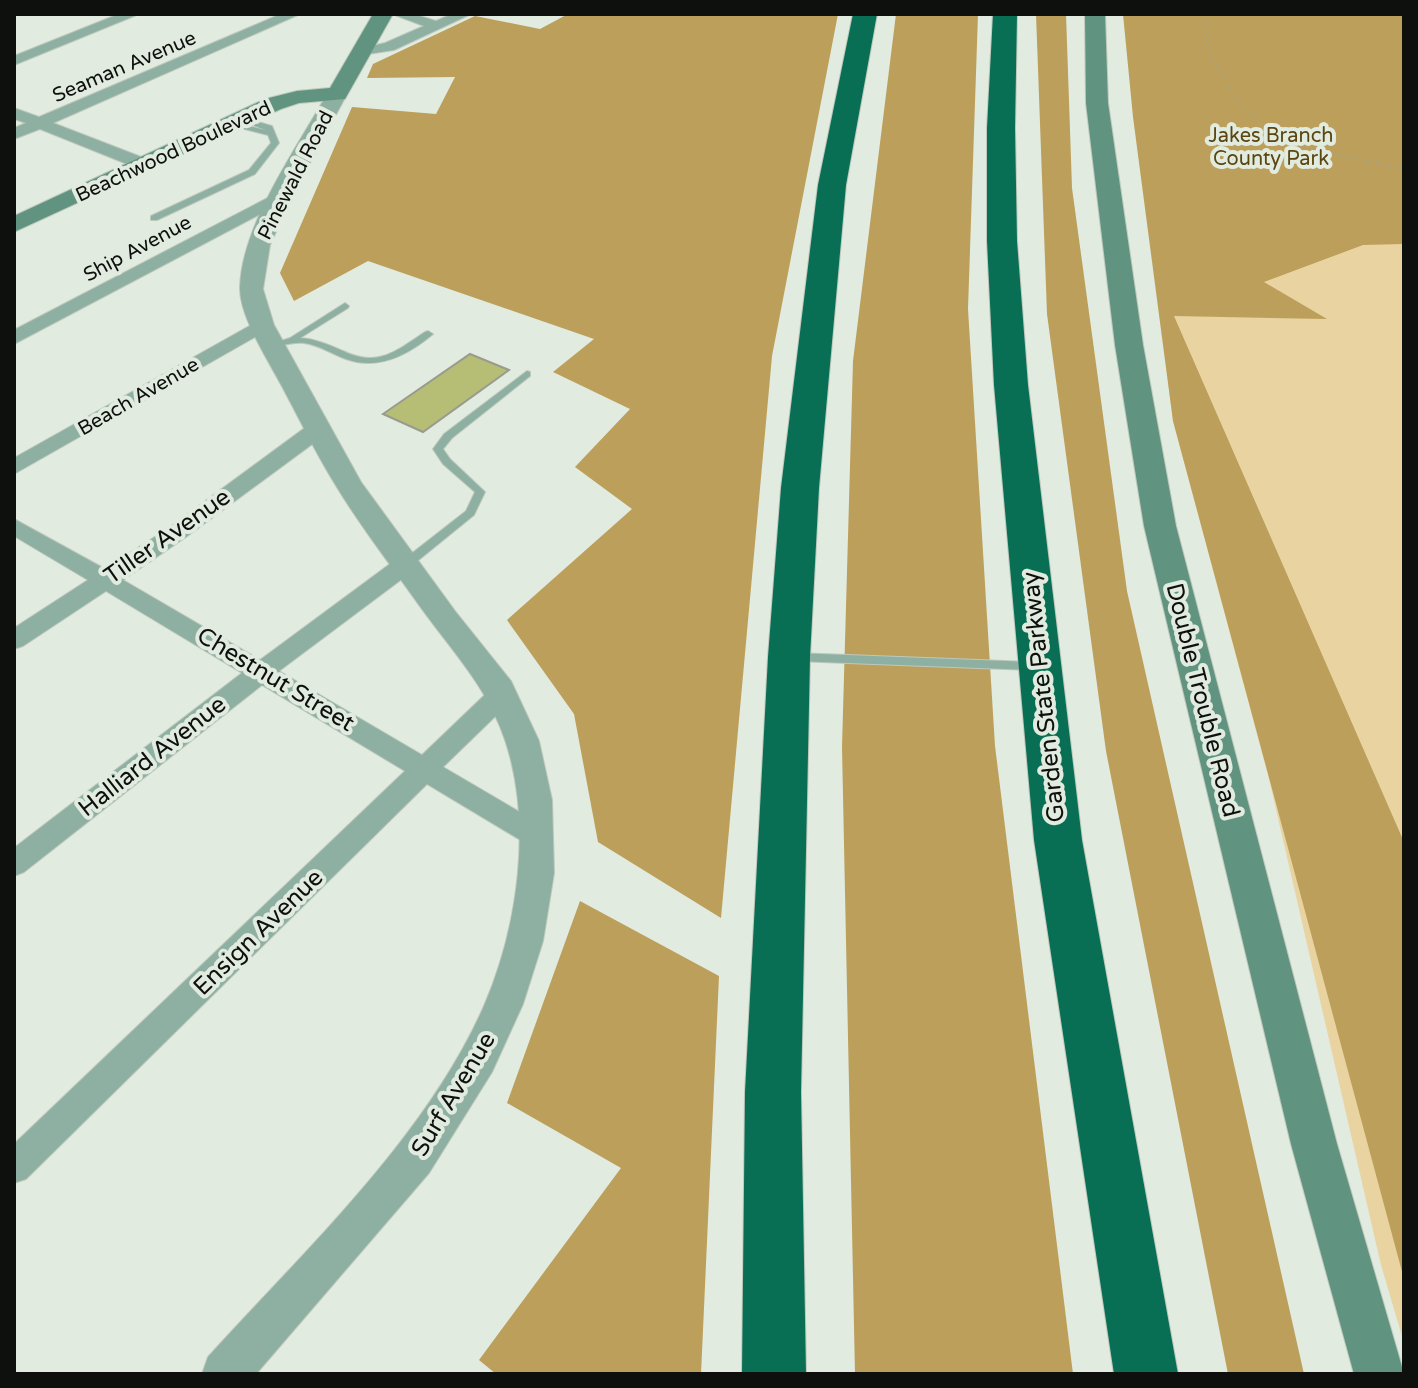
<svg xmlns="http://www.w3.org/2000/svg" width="1418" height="1388" font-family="'Varela Round',sans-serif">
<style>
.green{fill:#e9d3a1}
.forest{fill:#bc9f5a}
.building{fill:#b6be76;stroke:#999b8e;stroke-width:2}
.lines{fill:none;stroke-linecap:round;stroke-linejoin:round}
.service-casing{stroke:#bfc8bd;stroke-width:2}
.minor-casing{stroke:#bfc8bd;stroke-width:2}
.tertiary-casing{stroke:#bfc8bd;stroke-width:2}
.secondary-casing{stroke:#bfc8bd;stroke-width:2}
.motorway-casing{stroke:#bfc8bd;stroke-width:2}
.path{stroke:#9fa79d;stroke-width:2;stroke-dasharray:1 4;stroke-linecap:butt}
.service{fill:#8eb0a2;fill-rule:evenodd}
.minor{fill:#8eb0a2;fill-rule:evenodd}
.tertiary{fill:#8eb0a2;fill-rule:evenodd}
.secondary{fill:#609480;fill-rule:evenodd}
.motorway{fill:#086f54;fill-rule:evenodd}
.labels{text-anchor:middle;stroke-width:8;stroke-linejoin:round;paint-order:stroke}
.far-street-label{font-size:20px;fill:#0d100c;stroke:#e1ebdf}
.far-park-label{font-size:20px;fill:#5b460f;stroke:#e1ebdf}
.street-label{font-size:24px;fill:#0d100c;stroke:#e1ebdf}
</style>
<rect width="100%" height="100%" fill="#e1ebdf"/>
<path class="green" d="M 1123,14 L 1404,14 L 1404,1343 L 1381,1265 L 1269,779 L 1173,421 Z"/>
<g class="forest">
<path d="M 568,14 L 838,14 L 772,356 L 721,918 L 598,842 L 574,714 L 507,620 L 632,509 L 575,467 L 630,409 L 553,372 L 594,339 L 368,261 L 294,301 L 280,273 L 352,107 L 436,114 L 455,77 L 367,78 L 373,64 L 475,16 L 540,29 Z"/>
<path d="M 896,14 L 978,14 L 968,309 L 995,746 L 1073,1374 L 855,1374 L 842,747 L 853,361 Z"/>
<path d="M 1036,14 L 1066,14 L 1072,188 L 1127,591 L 1304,1374 L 1228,1374 L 1106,751 L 1047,314 Z"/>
<path d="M 1123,14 L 1404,14 L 1404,244 L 1363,245 L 1264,282 L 1327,319 L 1174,316 L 1404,842 L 1404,1279 L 1173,421 L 1133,117 Z"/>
<path d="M 580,901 L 719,976 L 701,1374 L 496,1374 L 479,1360 L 621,1168 L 507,1103 Z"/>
</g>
<path class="building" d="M 470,354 L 509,370 L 423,432 L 383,414 Z"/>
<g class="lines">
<defs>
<g id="service">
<path d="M 238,116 L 272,126 L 279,143 L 255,174 L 157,220 L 151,220 L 151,216 L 249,170 L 271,143 L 268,135 L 225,124 L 229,122 L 266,130 L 238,120 Z"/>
<path d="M 345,303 L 349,306 L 348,308 L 300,338 C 316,339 329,345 343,351 C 378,368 396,351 425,332 L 428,331 L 433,334 C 408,355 378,371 346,359 C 332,354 319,345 304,343 C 293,342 283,345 273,348 L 268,345 L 290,338 Z"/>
<path d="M 527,371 L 530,372 L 530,376 L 452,438 L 443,449 L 450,459 L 485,492 L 474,515 L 410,567 L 402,567 L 401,564 L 402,561 L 466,511 L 475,492 L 443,464 L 433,449 L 444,434 Z"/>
<path d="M 795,653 L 1032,662 L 1038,666 L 1032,670 L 795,661 L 789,657 Z"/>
</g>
<g id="minor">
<path d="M 119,14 L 139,14 L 14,65 L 14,56 Z"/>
<path d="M 281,14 L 300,14 L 53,123 L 149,160 L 151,164 L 149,168 L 137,168 L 40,129 L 14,139 L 14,128 L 26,123 L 14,119 L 14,108 L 39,117 Z"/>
<path d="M 392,14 L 413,14 L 436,21 L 452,14 L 471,14 L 394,50 L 355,56 L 355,50 L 385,43 L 424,26 Z"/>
<path d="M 281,191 L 287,192 L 290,196 L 287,200 L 14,344 L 14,330 Z"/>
<path d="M 262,319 L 272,325 L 269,329 L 14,474 L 14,458 Z"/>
<path d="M 318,423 L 329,429 L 326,434 L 186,537 L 123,580 L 260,660 L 398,558 L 414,558 L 418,564 L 414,570 L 279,671 L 422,755 L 492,688 L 501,686 L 510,688 L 514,695 L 510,702 L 443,767 L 547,828 L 551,836 L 547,844 L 537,847 L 527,844 L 427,784 L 26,1179 L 14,1183 L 14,1144 L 405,771 L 262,685 L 24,872 L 14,876 L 14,848 L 242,673 L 106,591 L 23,646 L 14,649 L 14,628 L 88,580 L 14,536 L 14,519 L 105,569 L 170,527 L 310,424 Z"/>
</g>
<path id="tertiary" d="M 337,88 L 347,94 L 292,196 L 270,245 L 263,289 L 274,325 L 361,482 L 455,611 L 511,681 L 539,741 L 552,800 L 554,873 L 543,941 L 523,1004 L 492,1072 L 429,1173 L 256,1374 L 202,1374 L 208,1357 C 304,1251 426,1138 484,1006 C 518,927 533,823 505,740 C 487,686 451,650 419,605 C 391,565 360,526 335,484 C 317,455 302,424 286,394 C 272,366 239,318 240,287 C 242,224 297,148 327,94 Z"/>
<g id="secondary">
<path d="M 373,14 L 393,14 L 345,99 L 299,103 L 281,109 L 14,232 L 14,216 L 265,99 L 297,91 L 330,88 Z"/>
<path d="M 1085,14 L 1105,14 L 1108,103 L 1143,345 L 1176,526 L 1337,1144 L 1404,1374 L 1354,1374 L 1291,1144 L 1144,526 L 1115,345 L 1086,103 Z"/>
</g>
<g id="motorway">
<path d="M 853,14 L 877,14 L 846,185 L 819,488 L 810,657 L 801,1092 L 806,1374 L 742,1374 L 745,1092 L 768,657 L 781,488 L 818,185 Z"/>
<path d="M 993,14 L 1017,14 L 1015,128 L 1017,241 L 1028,385 L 1082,840 L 1178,1374 L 1114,1374 L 1034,840 L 994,385 L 987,241 L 987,128 Z"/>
</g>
</defs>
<use href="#service" class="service-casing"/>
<use href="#minor" class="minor-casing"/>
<use href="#tertiary" class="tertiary-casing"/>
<use href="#secondary" class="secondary-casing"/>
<use href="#motorway" class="motorway-casing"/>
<path class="path" d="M 1204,14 L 1211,62 L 1229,80 L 1230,92 L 1281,143 L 1404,169"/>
<use href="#service" class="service"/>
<use href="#minor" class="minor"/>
<use href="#tertiary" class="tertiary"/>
<use href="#secondary" class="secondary"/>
<use href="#motorway" class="motorway"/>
</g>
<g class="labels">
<g class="far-street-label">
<text transform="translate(124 66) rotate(-23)" y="7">Seaman Avenue</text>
<text transform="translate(173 151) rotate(-25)" y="7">Beachwood Boulevard</text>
<text transform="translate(295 175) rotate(-63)" y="7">Pinewald Road</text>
<text transform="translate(137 248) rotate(-28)" y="7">Ship Avenue</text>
<text transform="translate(138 396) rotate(-30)" y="7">Beach Avenue</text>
</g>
<g class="far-park-label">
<text x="1271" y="142">Jakes Branch<tspan x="1271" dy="23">County Park</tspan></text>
</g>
<g class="street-label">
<text transform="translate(167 536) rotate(-35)" y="8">Tiller Avenue</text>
<text transform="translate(276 679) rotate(31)" y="8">Chestnut Street</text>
<text transform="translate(1043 697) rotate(-96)" y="8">Garden State Parkway</text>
<text transform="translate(1203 700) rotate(76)" y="8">Double Trouble Road</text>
<text transform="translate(152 756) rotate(-38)" y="8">Halliard Avenue</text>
<text transform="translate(258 932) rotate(-44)" y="8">Ensign Avenue</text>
<text transform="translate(453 1094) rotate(-59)" y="8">Surf Avenue</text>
</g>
</g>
<rect width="1418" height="1388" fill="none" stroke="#0d100c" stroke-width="32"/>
</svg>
